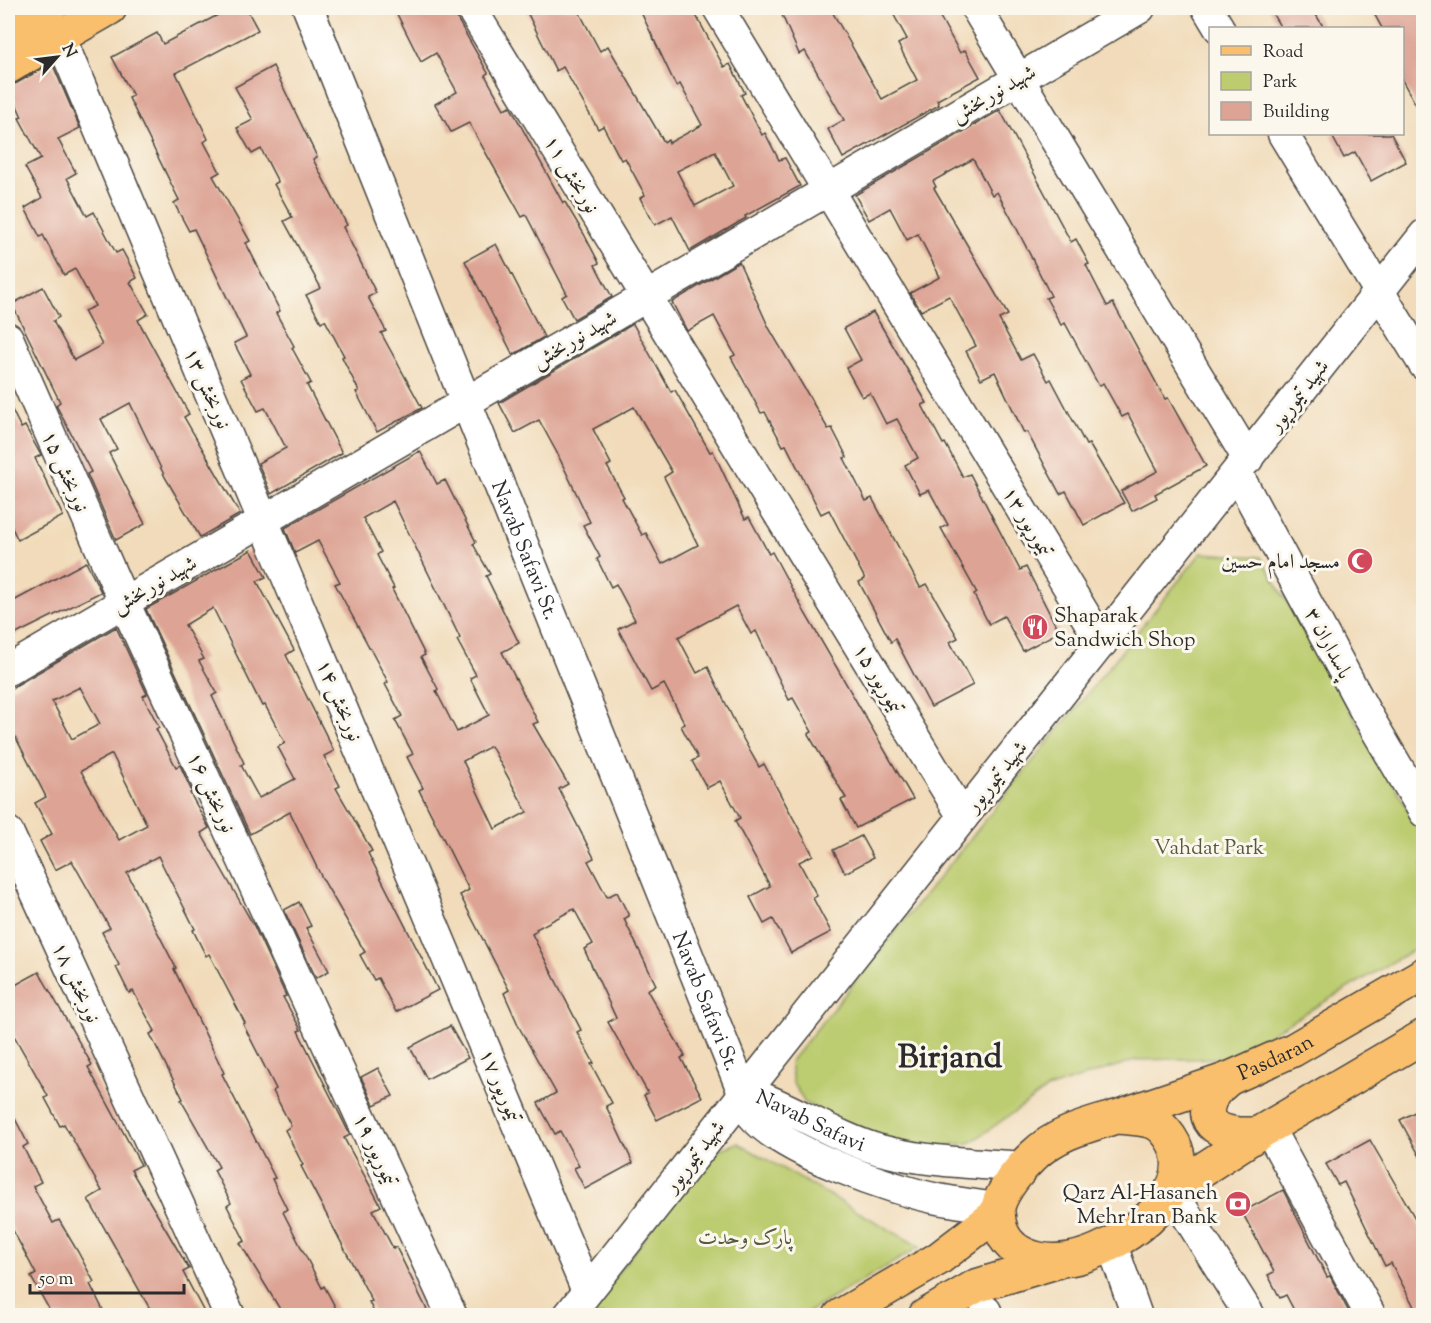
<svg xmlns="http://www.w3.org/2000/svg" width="1431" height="1323" font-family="'Sorts Mill Goudy',Amiri,serif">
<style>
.green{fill:#bccc6f;stroke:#747c4d;stroke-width:1.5}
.building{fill:#dda495;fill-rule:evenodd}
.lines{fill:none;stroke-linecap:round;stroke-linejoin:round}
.minor-casing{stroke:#494540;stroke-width:33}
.major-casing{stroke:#494540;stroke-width:36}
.minor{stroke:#fff;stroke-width:30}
.major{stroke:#f9bf6d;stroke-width:33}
.labels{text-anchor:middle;stroke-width:6;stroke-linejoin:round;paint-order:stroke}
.street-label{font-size:21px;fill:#2b2b2b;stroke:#fbf7ec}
.poi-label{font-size:21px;fill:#2b2b2b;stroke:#fbf7ec;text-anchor:end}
.park-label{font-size:21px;fill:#565b3f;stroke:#fbf7ec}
.town-label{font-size:33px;font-weight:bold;fill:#2b2b2b;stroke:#fbf7ec}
</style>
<rect width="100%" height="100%" fill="#fbf7ec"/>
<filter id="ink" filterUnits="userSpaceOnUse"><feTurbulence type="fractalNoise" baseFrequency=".0167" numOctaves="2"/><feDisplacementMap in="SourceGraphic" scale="12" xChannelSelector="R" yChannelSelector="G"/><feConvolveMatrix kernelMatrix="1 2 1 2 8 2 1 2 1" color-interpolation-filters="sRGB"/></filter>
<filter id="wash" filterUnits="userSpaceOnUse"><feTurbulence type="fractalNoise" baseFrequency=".008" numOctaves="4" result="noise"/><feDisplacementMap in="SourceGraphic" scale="24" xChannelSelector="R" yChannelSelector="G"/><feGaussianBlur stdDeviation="1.35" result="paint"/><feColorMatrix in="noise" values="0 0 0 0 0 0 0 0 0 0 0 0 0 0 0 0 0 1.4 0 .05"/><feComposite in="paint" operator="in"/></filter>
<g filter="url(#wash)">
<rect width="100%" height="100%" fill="#f1dbba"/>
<g class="green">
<path d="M 1201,553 L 1261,557 L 1423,835 L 1423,944 L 1229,1058 L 1135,1060 L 1047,1089 L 970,1143 L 926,1147 L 880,1143 L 804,1102 L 793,1083 L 790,1062 Z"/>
<path d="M 738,1143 L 920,1247 L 803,1315 L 585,1316 L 709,1153 Z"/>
</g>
<g id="blocks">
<g class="building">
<path d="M 231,8 L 246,8 L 258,30 L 176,73 L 208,139 L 204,142 L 220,172 L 213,176 L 250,241 L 246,243 L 280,311 L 276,313 L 294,346 L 292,348 L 311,383 L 307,385 L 342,453 L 271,494 L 258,463 L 286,448 L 265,408 L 258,411 L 241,379 L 250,374 L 234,343 L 246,337 L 194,229 L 189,231 L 174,203 L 179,200 L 129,98 L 133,96 L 112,57 L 157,33 L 163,44 Z"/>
<path d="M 394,8 L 451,8 L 488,73 L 485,75 L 504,109 L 510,106 L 563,203 L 565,202 L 584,234 L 599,263 L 595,265 L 612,297 L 574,319 L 562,297 L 567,294 L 526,215 L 522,217 L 469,123 L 451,132 L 435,104 L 457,92 L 436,53 L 421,62 Z"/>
<path d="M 525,8 L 577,8 L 600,51 L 608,46 L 664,142 L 668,140 L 669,143 L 702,125 L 680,84 L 676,86 L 639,8 L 692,8 L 724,67 L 730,64 L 745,93 L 741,95 L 762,135 L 765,133 L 779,160 L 785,158 L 800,186 L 745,216 L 746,218 L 690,251 L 672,216 L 655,225 L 640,198 L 645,195 L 625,158 L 621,160 L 603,126 L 598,129 L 563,67 L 556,71 ZM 715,152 L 733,186 L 695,206 L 677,171 Z"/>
<path d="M 779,8 L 830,8 L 882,99 L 917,80 L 898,44 L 907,39 L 890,8 L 935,8 L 960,53 L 965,50 L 980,77 L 937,100 L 939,105 L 843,158 L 828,129 L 844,120 L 805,51 L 799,54 Z"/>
<path d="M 1269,8 L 1312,8 L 1324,28 L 1281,28 Z"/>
<path d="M 1371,8 L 1424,8 L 1424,119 L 1402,80 L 1402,28 L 1382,28 Z"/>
<path d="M 52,63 L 80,128 L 58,139 L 76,173 L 67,178 L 87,216 L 94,212 L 116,253 L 122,250 L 137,278 L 130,282 L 148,314 L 138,320 L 189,414 L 184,417 L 240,514 L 200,537 L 165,477 L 130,403 L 101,419 L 117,449 L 109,453 L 145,524 L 116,540 L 87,474 L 91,472 L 56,405 L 60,402 L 12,304 L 43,287 L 59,317 L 53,321 L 74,360 L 102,345 L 84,311 L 95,306 L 75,269 L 64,275 L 43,235 L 40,237 L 25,208 L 42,198 L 25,167 L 41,159 L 19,118 L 22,117 L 8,86 L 17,83 Z"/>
<path d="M 273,66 L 317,157 L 313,159 L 347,225 L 343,227 L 376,293 L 368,297 L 386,331 L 381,333 L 422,408 L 377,432 L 356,392 L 359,391 L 342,357 L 344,356 L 325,320 L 321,322 L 306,295 L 321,288 L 284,221 L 292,217 L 274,184 L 278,182 L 261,149 L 252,154 L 237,128 L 253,120 L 235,87 Z"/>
<path d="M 1000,110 L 1071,242 L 1076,239 L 1089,264 L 1086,265 L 1107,306 L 1113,303 L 1165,399 L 1168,398 L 1206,466 L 1155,494 L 1157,498 L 1132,511 L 1121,491 L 1158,471 L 1128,414 L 1122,417 L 1103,383 L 1099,386 L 1065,323 L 1061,325 L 1046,298 L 1051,296 L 1017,229 L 997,192 L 992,195 L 973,159 L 933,181 L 936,187 L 934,188 L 1008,315 L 999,319 L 1021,360 L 1033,354 L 1048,381 L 1051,379 L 1086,445 L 1089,444 L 1124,503 L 1084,525 L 1066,491 L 1060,494 L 1027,432 L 1024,433 L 995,372 L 981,379 L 966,351 L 976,346 L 949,296 L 921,311 L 910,293 L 940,277 L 918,234 L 907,240 L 890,208 L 869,220 L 855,195 Z"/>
<path d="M 1331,134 L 1391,134 L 1406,162 L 1371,181 L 1355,152 L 1344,158 Z"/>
<path d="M 496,244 L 544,337 L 513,355 L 465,261 Z"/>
<path d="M 739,262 L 769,328 L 828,429 L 832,428 L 847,457 L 844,458 L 866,501 L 872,498 L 920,587 L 927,584 L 958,638 L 950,642 L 973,685 L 931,707 L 895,639 L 891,642 L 859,582 L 865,579 L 829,510 L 821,514 L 786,445 L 783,446 L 765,412 L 761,413 L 731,357 L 735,355 L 714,316 L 687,331 L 672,302 Z"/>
<path d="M 873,312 L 927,403 L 922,405 L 943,444 L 945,443 L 963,477 L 970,474 L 1020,570 L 1026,567 L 1059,632 L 1023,651 L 1004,616 L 989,624 L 974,595 L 977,593 L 941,528 L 948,525 L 929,490 L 920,494 L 905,465 L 918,458 L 897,419 L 886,424 L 870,393 L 862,397 L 846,368 L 861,360 L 844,328 Z"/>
<path d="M 633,324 L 671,392 L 675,390 L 710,452 L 713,451 L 745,519 L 749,517 L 769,554 L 772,552 L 805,613 L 913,799 L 856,828 L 841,800 L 846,798 L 808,734 L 812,732 L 793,698 L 789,700 L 756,631 L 751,634 L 736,606 L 678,637 L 697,673 L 708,667 L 741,735 L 759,767 L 764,764 L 813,855 L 799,862 L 817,896 L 813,898 L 831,932 L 791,953 L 773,919 L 764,924 L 750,897 L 770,886 L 735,821 L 740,818 L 720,781 L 707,788 L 692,761 L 698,758 L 681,726 L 685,724 L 664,684 L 651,691 L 618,629 L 635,620 L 616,584 L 611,587 L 597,559 L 600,557 L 583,525 L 590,522 L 557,453 L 539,420 L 515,433 L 499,403 ZM 634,407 L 672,472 L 664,477 L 698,545 L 662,564 L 646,533 L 642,535 L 622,498 L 624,497 L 607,466 L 611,464 L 593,429 Z"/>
<path d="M 8,402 L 21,428 L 25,426 L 38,450 L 41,455 L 35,458 L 63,516 L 18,540 L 8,520 Z"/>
<path d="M 420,451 L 437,484 L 445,480 L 476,542 L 473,544 L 490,574 L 486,576 L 519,643 L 502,652 L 538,722 L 533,724 L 568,784 L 559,789 L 594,858 L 588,861 L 607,897 L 617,892 L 629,916 L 624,919 L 656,985 L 647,990 L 685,1056 L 681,1058 L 702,1097 L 657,1120 L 644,1095 L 648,1093 L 608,1022 L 616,1018 L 584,949 L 593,944 L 574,909 L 536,929 L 537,931 L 532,934 L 581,1030 L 577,1032 L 594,1063 L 591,1064 L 612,1103 L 606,1106 L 633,1163 L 585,1189 L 574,1168 L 579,1166 L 560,1131 L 555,1134 L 538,1103 L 556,1093 L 520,1029 L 504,993 L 509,990 L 460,895 L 469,890 L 419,790 L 423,788 L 407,757 L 413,754 L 395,720 L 402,716 L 385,684 L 388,682 L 335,584 L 340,582 L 318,541 L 295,553 L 285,528 ZM 393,501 L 460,638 L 457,640 L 476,675 L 470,678 L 489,715 L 457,732 L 436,691 L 438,689 L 421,657 L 425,655 L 392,589 L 394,588 L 377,555 L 381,552 L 363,518 ZM 491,746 L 527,812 L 495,829 L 463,761 Z"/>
<path d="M 251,550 L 266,577 L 257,581 L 294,650 L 286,655 L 334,751 L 324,756 L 340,786 L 336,788 L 372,851 L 368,853 L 438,990 L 396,1012 L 378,978 L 374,980 L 360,955 L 365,952 L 322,878 L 290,812 L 250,834 L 146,609 ZM 213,608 L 262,706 L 265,705 L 285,743 L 278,747 L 295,779 L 259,798 L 241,765 L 244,763 L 212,696 L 217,693 L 199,661 L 204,659 L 185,625 Z"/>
<path d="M 86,562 L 101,592 L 8,638 L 8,604 Z"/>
<path d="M 116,627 L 147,694 L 143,696 L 159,727 L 156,729 L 176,767 L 180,765 L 192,792 L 190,793 L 209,828 L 201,833 L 254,926 L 286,996 L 283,997 L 301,1030 L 298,1031 L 350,1135 L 344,1138 L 381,1206 L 373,1210 L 393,1248 L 396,1247 L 430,1316 L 376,1316 L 369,1302 L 372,1301 L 301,1166 L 303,1165 L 285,1130 L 291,1126 L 273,1091 L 276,1089 L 243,1024 L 245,1023 L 209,954 L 206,956 L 193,930 L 195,929 L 158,856 L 127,873 L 176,968 L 174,969 L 224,1073 L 222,1074 L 275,1178 L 272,1179 L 287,1209 L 283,1212 L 322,1288 L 324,1286 L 340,1316 L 284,1316 L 240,1243 L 245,1241 L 227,1206 L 231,1203 L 214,1170 L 219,1167 L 181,1100 L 183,1099 L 150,1034 L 155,1031 L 133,991 L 129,993 L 116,967 L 119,965 L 102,932 L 110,928 L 72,861 L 55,870 L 40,841 L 52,834 L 35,803 L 46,797 L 8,722 L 8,690 ZM 80,687 L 100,724 L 72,739 L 52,701 ZM 112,754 L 147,825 L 119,840 L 81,771 Z"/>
<path d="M 861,836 L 873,858 L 845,873 L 833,850 Z"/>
<path d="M 299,902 L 311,926 L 306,928 L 329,971 L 316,978 L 284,910 Z"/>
<path d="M 39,972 L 92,1065 L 88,1067 L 141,1165 L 131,1170 L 189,1269 L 183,1272 L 206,1316 L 154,1316 L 88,1199 L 102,1191 L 64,1124 L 60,1126 L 45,1098 L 48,1096 L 8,1025 L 8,989 Z"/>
<path d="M 450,1026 L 468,1058 L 427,1079 L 410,1047 Z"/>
<path d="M 378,1068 L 393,1096 L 374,1105 L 361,1077 Z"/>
<path d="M 8,1105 L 28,1144 L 23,1147 L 41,1182 L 33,1186 L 53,1223 L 59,1220 L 78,1252 L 94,1282 L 90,1284 L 106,1316 L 53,1316 L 31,1277 L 36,1274 L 8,1221 Z"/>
<path d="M 1424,1107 L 1424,1164 L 1400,1120 Z"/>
<path d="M 1370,1140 L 1424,1234 L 1424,1316 L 1419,1316 L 1391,1263 L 1385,1266 L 1344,1182 L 1338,1185 L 1326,1164 Z"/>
<path d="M 1283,1190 L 1327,1277 L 1330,1276 L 1351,1316 L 1297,1316 L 1286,1295 L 1280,1298 L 1268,1275 L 1274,1272 L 1242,1212 Z"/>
</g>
</g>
</g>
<g filter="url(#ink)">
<use href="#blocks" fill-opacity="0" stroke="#494540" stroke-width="1.5"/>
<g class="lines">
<defs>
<g id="minor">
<path id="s1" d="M 308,8 L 752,1115 C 781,1151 892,1190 938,1199 C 958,1203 978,1205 997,1208"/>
<path d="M 471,8 L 963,817"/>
<path d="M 718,8 L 1102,643"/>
<path d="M 976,8 L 1248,459"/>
<path d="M 1207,8 L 1219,28"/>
<path d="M 60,37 L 587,1291"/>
<path d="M 1283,134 L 1424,365"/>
<path d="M 8,338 L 124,602 L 452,1316"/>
<path d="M 1237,473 L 1365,711 L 1424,812"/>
<path d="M 8,670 L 1140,8"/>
<path d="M 8,832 L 230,1316"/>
<path id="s2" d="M 745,1091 C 792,1107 832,1136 880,1150 C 926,1162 976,1163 1023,1167"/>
<path d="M 1268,1127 L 1371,1316"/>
<path d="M 1171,1190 L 1250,1316"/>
<path d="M 1112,1245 L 1137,1316"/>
<path d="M 986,1311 L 988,1316"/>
<path d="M 568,1316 L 1424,235"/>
</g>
<g id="major">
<path d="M 8,32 L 50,8"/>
<path d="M 8,67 L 110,8"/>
<path d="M 1228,1079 C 1223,1084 1215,1090 1212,1096 C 1194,1131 1234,1137 1259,1133"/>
<path id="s3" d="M 1122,1115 L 1228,1079 L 1293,1050 L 1424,974"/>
<path d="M 1116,1117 C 1128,1118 1141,1118 1153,1122 C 1162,1125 1170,1136 1174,1144 C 1199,1197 1113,1252 1070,1259 C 1040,1264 1004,1255 999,1221 C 999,1217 997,1211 998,1207 C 1002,1190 1021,1167 1034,1155 C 1057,1133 1087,1126 1116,1117 Z"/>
<path d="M 1171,1190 L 1259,1133 L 1424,1036"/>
<path d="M 840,1316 L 938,1259 L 998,1213"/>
<path d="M 925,1316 L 976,1286 L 1056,1262"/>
</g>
</defs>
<use href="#minor" class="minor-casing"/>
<use href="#major" class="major-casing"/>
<use href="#minor" class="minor"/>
<use href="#major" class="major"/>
</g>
</g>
<defs>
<symbol id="mosque-disc" viewBox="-11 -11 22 22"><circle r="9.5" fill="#d1495b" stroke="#fbf7ec"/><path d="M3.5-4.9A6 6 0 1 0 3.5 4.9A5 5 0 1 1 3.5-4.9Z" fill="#fff"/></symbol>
<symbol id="restaurant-disc" viewBox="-11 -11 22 22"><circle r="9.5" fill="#d1495b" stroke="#fbf7ec"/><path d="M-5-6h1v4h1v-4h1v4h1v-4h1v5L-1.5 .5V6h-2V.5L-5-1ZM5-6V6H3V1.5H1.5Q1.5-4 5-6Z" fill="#fff"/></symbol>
<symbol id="bank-disc" viewBox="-11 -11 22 22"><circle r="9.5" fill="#d1495b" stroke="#fbf7ec"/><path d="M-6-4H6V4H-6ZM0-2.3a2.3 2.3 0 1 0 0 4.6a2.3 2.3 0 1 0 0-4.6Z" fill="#fff"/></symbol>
</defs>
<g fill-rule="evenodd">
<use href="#mosque-disc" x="1345" y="546" width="30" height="30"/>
<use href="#restaurant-disc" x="1020" y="612" width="30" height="30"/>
<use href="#bank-disc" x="1223" y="1189" width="30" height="30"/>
</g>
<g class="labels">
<g class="street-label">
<text transform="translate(993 93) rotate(-30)" y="7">شهید نوربخش</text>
<text transform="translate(572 174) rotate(59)" y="7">نوربخش ۱۱</text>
<text transform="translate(574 339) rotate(-30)" y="7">شهید نوربخش</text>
<text transform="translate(208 388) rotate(66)" y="7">نوربخش ۱۳</text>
<text transform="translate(1298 395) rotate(-52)" y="7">شهید تیمورپور</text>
<text transform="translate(66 471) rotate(66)" y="7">نوربخش ۱۵</text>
<text transform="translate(1028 521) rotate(59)" y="7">تیمورپور ۱۳</text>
<text dy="7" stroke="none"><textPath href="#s1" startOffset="584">Navab Safavi St.</textPath></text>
<text transform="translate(154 584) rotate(-30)" y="7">شهید نوربخش</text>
<text transform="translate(1329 643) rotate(62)" y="7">پاسداران ۳</text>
<text transform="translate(879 678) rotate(59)" y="7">تیمورپور ۱۵</text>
<text transform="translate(340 700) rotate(67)" y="7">نوربخش ۱۴</text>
<text transform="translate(996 776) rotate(-51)" y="7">شهید تیمورپور</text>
<text transform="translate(212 792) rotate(65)" y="7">نوربخش ۱۶</text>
<text transform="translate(77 982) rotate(65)" y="7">نوربخش ۱۸</text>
<text dy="7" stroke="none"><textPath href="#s1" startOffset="1070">Navab Safavi St.</textPath></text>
<text dy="7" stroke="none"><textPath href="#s3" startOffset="164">Pasdaran</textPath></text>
<text transform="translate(501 1085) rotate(67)" y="7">تیمورپور ۱۷</text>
<text dy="7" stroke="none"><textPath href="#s2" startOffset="72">Navab Safavi</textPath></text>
<text transform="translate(376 1149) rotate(65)" y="7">تیمورپور ۱۹</text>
<text transform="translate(694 1156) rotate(-52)" y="7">شهید تیمورپور</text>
</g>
<g class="poi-label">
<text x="1340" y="568">مسجد امام حسین</text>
<text x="1054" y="622" text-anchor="start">Shaparak<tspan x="1054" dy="24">Sandwich Shop</tspan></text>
<text x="1218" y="1199">Qarz Al-Hasaneh<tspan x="1218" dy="24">Mehr Iran Bank</tspan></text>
</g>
<g class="park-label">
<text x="1209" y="854">Vahdat Park</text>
<text x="745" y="1244">پارک وحدت</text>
</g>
<g class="town-label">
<text x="950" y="1067">Birjand</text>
</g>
</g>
<rect width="1431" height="1323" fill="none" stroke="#fbf7ec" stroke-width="30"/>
<rect x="1209" y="27" width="195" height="108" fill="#fbf7ec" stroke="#a8a59f" stroke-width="1.5"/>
<rect x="1221" y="46" width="30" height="9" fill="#f9bf6d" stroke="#a8a59f" stroke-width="1.5"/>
<text x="1263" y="57" font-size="18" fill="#2b2b2b">Road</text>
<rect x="1221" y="72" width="30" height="18" fill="#bccc6f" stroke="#a8a59f" stroke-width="1.5"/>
<text x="1263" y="87" font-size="18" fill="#2b2b2b">Park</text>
<rect x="1221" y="102" width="30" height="18" fill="#dda495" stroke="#a8a59f" stroke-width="1.5"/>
<text x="1263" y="117" font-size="18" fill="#2b2b2b">Building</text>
<g transform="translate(57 57) rotate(62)" stroke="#fbf7ec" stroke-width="4.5" paint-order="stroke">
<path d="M0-4.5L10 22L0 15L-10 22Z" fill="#2b2b2b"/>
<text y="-9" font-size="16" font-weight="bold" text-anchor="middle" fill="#2b2b2b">N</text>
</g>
<path d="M30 1284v9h154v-9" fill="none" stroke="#2b2b2b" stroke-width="3"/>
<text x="39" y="1284" font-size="18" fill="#2b2b2b" stroke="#fbf7ec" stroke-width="4.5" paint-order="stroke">50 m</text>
</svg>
